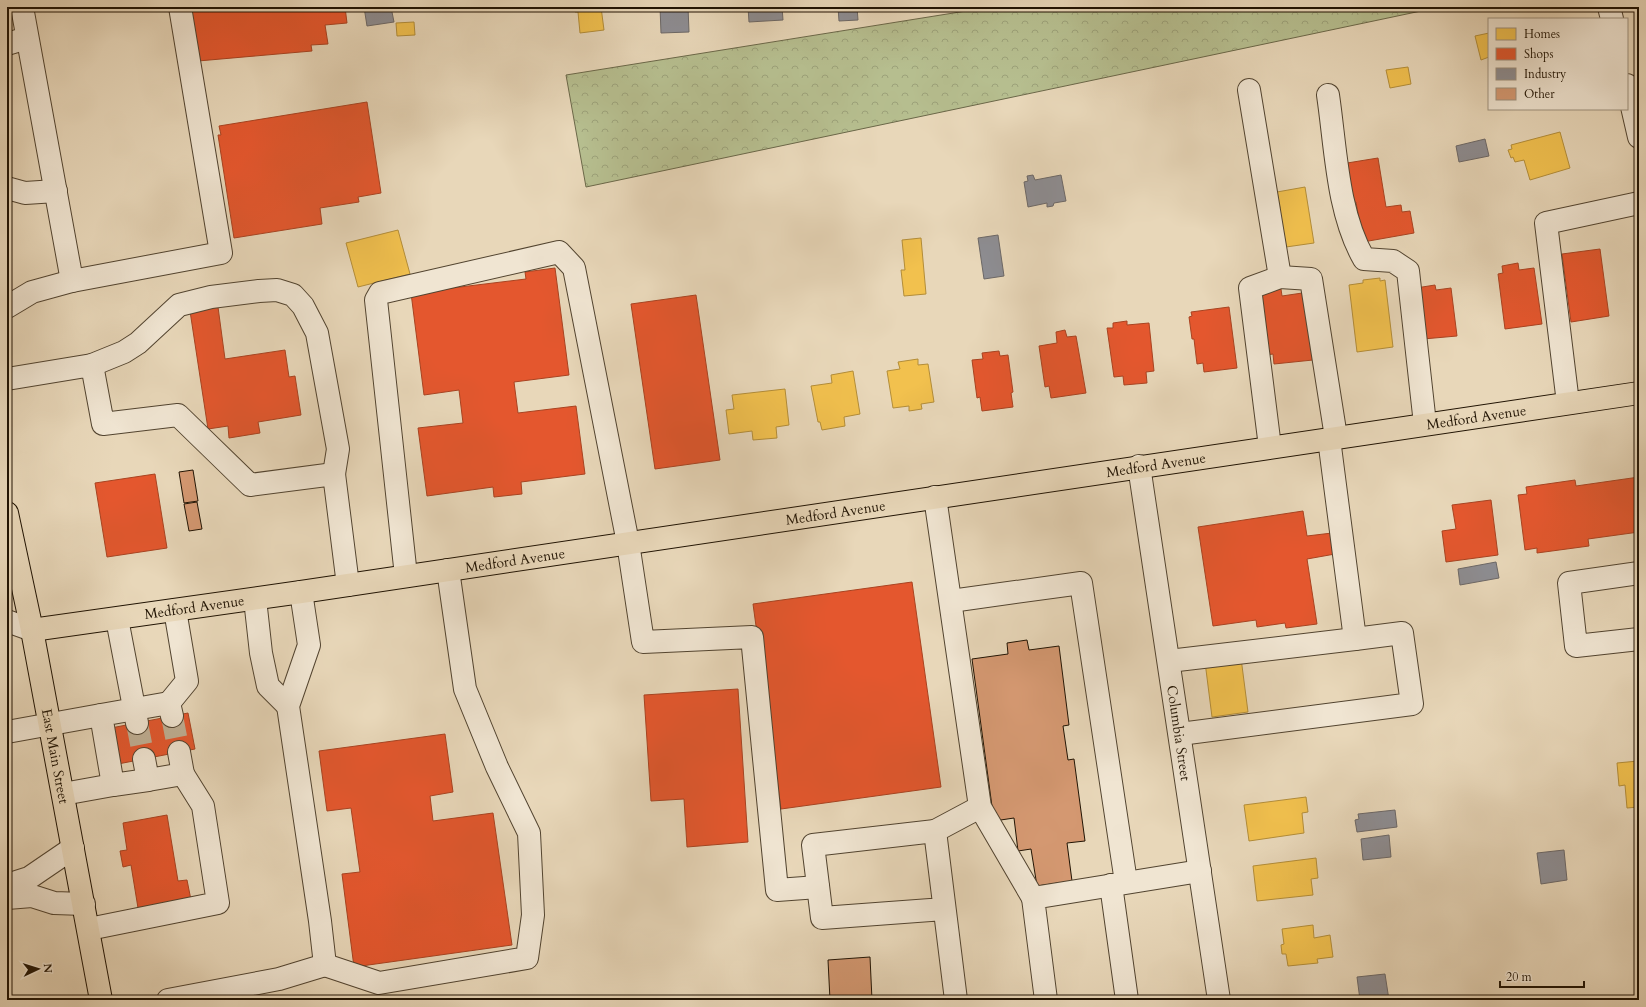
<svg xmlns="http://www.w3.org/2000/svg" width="1646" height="1007" font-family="Cardo,serif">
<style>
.forest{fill:url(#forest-crowns);stroke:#6b6849}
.homes{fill:#f2c14e;stroke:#b38d38}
.shops{fill:#e4572e;stroke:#a94321}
.industry{fill:#8d8d92;stroke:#6c6867}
.building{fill:#d49871;stroke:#201303}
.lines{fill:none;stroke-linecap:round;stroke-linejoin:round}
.minor-tunnel{stroke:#c0b095;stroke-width:22;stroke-dasharray:22 11;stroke-linecap:butt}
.minor-casing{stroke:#524430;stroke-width:24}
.major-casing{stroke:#201303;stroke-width:24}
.minor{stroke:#f0e5d2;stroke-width:22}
.major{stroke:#e8d7b9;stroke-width:22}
.labels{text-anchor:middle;stroke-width:4;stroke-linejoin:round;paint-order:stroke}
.street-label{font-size:14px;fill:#201303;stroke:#f0e5d2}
</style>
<defs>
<pattern id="forest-crowns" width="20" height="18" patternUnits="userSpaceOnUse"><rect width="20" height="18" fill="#b6be8f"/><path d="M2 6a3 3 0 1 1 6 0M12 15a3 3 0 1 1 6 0" fill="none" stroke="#9ca27a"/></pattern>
</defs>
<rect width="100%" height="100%" fill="#e8d7b9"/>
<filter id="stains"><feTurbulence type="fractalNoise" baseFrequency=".005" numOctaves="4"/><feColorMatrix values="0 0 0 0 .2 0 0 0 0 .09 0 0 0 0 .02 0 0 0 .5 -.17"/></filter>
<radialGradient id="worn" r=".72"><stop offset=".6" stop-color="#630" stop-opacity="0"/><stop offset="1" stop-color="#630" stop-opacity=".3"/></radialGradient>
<path class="forest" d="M 991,7 L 1440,7 L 586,187 L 566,75 Z"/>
<g class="homes">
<path d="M 575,7 L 601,7 L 604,30 L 580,33 L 578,12 L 575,12 Z"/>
<path d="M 414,22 L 415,35 L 397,36 L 396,23 Z"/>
<path d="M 1489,33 L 1489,57 L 1481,60 L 1475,36 Z"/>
<path d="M 1408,67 L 1411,84 L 1390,88 L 1386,70 Z"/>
<path d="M 1560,132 L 1570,168 L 1530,180 L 1524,160 L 1515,162 L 1513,157 L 1511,158 L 1508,150 L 1512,149 L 1511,145 Z"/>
<path d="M 1305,187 L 1314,243 L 1286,247 L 1285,239 L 1282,240 L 1277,208 L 1280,208 L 1277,192 Z"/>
<path d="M 398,230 L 410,274 L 358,287 L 346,243 Z"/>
<path d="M 921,238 L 926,294 L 904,296 L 901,270 L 905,270 L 902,240 Z"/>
<path d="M 1380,278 L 1380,281 L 1385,280 L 1393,347 L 1357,352 L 1349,285 L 1363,283 L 1363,280 Z"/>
<path d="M 918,359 L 918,365 L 928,364 L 934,402 L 921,404 L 922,409 L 909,411 L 909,406 L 893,408 L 887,371 L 900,369 L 898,362 Z"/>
<path d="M 853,371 L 860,414 L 844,417 L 845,426 L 822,430 L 820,422 L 818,422 L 811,386 L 832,383 L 831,375 Z"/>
<path d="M 785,389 L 789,425 L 776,427 L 777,438 L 753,440 L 752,431 L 729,434 L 726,410 L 734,409 L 732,395 Z"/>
<path d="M 1241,658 L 1248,712 L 1212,717 L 1205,662 Z"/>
<path d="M 1638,761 L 1639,807 L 1627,808 L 1625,785 L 1619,786 L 1617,763 Z"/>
<path d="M 1306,797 L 1308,812 L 1302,813 L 1304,833 L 1249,841 L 1244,805 Z"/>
<path d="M 1316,858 L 1318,878 L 1311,879 L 1313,895 L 1257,901 L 1253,866 Z"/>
<path d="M 1313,925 L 1314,938 L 1330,935 L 1333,957 L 1317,959 L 1318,963 L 1288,966 L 1286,954 L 1282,954 L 1281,945 L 1284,944 L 1282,929 Z"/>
</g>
<g class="shops">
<path d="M 189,7 L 345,7 L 347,23 L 325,25 L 328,44 L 311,45 L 312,51 L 198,61 Z"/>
<path d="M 367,102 L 381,193 L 358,197 L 359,202 L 320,208 L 322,224 L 234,238 L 218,135 L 221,135 L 219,126 Z"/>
<path d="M 1378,158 L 1386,207 L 1401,205 L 1402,212 L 1410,211 L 1414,233 L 1363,242 L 1356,202 L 1348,203 L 1341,164 Z"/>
<path d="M 1600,249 L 1609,316 L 1571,322 L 1562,254 Z"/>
<path d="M 1518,263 L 1519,270 L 1534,268 L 1542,324 L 1505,329 L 1498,274 L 1503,273 L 1502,266 Z"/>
<path d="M 555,268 L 569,375 L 514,382 L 518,413 L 576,406 L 585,474 L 521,482 L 522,494 L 494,497 L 493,487 L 427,496 L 418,428 L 463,423 L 459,390 L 424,395 L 411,293 L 526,279 L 525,272 Z"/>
<path d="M 1435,285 L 1436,290 L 1451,288 L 1457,336 L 1423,339 L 1416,288 Z"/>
<path d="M 1281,289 L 1282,296 L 1309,292 L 1313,360 L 1274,364 L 1273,354 L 1266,355 L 1259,292 Z"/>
<path d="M 696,295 L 720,460 L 655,469 L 631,304 Z"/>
<path d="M 218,307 L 225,359 L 285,350 L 289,377 L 295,376 L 301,415 L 258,422 L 260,433 L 229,438 L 228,426 L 208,429 L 190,311 Z"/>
<path d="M 1229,307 L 1237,368 L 1204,372 L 1203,363 L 1197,364 L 1194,339 L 1192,339 L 1189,317 L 1192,316 L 1191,312 Z"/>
<path d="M 1127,321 L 1127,325 L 1149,323 L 1154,371 L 1146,372 L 1147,383 L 1124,385 L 1123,376 L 1114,377 L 1107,328 L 1113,328 L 1113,323 Z"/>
<path d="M 1065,330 L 1067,337 L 1076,336 L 1086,393 L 1051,398 L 1049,386 L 1045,387 L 1039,346 L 1057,343 L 1056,332 Z"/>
<path d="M 999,351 L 1000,356 L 1008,355 L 1013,392 L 1011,393 L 1013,407 L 982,411 L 980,397 L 977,398 L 972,360 L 983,359 L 982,353 Z"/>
<path d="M 155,474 L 167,548 L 107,557 L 95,483 Z"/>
<path d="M 1639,477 L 1639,532 L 1588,539 L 1589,546 L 1537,553 L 1537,548 L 1525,550 L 1518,495 L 1527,494 L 1526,487 L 1575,480 L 1576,486 Z"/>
<path d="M 1491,500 L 1498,555 L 1446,562 L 1442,531 L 1456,529 L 1452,505 Z"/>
<path d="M 1303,511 L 1307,536 L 1332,533 L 1335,554 L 1307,559 L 1317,624 L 1286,628 L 1285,623 L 1257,627 L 1256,620 L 1213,626 L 1198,527 Z"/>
<path d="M 912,582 L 941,787 L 781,809 L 753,604 Z"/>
<path d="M 738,689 L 748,842 L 687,847 L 684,799 L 651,801 L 644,695 Z"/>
<path d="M 188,713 L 195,749 L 118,764 L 111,728 Z"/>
<path d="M 445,734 L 453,792 L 430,796 L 433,821 L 493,813 L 512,945 L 354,967 L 342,874 L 360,872 L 351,808 L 327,811 L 319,751 Z"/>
<path d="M 167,815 L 178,881 L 187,880 L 191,900 L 138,908 L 131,865 L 123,867 L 120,851 L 127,850 L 123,823 Z"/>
</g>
<g class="industry">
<path d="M 364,7 L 391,7 L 394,22 L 367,26 Z"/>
<path d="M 660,7 L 688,7 L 689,32 L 661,33 Z"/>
<path d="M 748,7 L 782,7 L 783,20 L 749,22 Z"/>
<path d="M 838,7 L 857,7 L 858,20 L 839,21 Z"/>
<path d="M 1485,139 L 1489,156 L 1459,162 L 1456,146 Z"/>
<path d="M 1033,175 L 1035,180 L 1061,175 L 1066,201 L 1054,203 L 1053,206 L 1047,207 L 1047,203 L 1028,207 L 1024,182 L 1028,181 L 1027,176 Z"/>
<path d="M 998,235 L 1004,276 L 984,279 L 978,238 Z"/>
<path d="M 1496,562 L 1499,578 L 1460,585 L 1458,569 Z"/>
<path d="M 1395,810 L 1397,827 L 1357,832 L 1355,820 L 1359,819 L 1358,814 Z"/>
<path d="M 1389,835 L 1391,857 L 1363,860 L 1361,839 Z"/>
<path d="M 1564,850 L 1567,880 L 1541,884 L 1537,853 Z"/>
<path d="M 1385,974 L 1389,1000 L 1360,1000 L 1357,977 Z"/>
</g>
<g class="building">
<path d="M 193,470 L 198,501 L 184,503 L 179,472 Z"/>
<path d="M 197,502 L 202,529 L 189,531 L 184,504 Z"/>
<path d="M 1027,640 L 1029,650 L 1059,646 L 1069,725 L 1063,726 L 1068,760 L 1074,759 L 1085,841 L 1067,843 L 1072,881 L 1037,886 L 1031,849 L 1018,851 L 1014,818 L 994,821 L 972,659 L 1008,654 L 1007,643 Z"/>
<path d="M 870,957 L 872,1000 L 830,1000 L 828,960 Z"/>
</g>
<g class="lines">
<g class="minor-tunnel">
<path d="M 172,716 L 179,752"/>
<path d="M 137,723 L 144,759"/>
</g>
<defs>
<g id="minor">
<path d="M 22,7 L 72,281 L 221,253 L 180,7"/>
<path d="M 1609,7 L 1612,19"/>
<path d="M 7,44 L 27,38"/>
<path d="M 1627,85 L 1639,137"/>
<path d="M 1249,90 L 1280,277"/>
<path d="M 1328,95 C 1336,149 1337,212 1364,259 L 1393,261 L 1408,271 L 1425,424"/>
<path d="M 7,188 L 25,193 L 56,191"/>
<path d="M 7,307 L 32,292 L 72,281"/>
<path d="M 92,365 L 124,352 L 138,343 L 179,305 L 211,297 L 259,291 L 277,290 L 293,295 L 303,306 L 317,333 L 338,449 L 334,474"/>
<path d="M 7,379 L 92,365 L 103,424 L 178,415 L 250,485 L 334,474 L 348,585"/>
<path d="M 1568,403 L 1546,223 L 1639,203"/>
<path d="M 1270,447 L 1250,288 L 1280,277 L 1311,279 L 1336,437"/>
<path id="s1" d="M 1139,466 L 1219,1000"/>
<path d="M 935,497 L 980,807 L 1033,898"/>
<path d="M 1639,573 L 1569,583 L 1576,646 L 1639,639"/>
<path d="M 406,576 L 376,300 L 380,293 L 559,252 L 574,268 L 628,543 L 643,642 L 752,637 L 777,890 L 818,887"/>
<path d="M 255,599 L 261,653 L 268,686 L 288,706"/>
<path d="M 951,601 L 1081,583 L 1126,882"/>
<path d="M 117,619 L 137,723"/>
<path d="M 7,621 L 32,630"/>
<path d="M 1169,661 L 1355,639"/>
<path d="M 169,703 L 187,681 L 175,610"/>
<path d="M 7,732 L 101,715"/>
<path d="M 1180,734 L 1412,704 L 1402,633 L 1355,639 L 1329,439"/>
<path d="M 179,752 L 183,774"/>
<path d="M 148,780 L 113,785 L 101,715 L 169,703 L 172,716"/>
<path d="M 63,794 L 113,785"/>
<path d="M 935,831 L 980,807"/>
<path d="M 7,885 L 29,878 L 73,848"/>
<path d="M 1111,885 L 1127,1000"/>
<path d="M 7,898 L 32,896 L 54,903 L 84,904"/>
<path d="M 944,909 L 822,918 L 813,845 L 935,831 L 956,1000"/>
<path d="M 89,929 L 218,903 L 203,806 L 183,774 L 148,780 L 144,759"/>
<path d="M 325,965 L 379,983 L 527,958 L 533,915 L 529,833 L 497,767 L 465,689 L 448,570"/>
<path d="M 168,1000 L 279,979 L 325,965 L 320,921 L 288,706 L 309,645 L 301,592"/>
<path d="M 1046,1000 L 1033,898 L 1200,871"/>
</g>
<g id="major">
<path id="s2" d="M 7,513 L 32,630 L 101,1000"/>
<path id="s3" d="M 32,630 L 301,592 L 1639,393"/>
</g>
</defs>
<use href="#minor" class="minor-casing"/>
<use href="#major" class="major-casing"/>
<use href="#minor" class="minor"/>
<use href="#major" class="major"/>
</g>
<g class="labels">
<g class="street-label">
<text dy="5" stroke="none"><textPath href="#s3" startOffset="1460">Medford Avenue</textPath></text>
<text dy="5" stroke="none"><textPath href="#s3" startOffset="1136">Medford Avenue</textPath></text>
<text dy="5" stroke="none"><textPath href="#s3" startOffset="812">Medford Avenue</textPath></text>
<text dy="5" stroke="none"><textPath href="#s3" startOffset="488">Medford Avenue</textPath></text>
<text dy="5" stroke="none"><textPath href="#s3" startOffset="164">Medford Avenue</textPath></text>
<text dy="5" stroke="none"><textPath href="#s1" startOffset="270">Columbia Street</textPath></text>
<text dy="5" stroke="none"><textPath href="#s2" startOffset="248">East Main Street</textPath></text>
</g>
</g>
<rect width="1646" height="1007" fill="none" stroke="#e8d7b9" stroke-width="24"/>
<rect x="8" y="8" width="1630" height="991" fill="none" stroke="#201303" stroke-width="2"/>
<rect x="12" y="12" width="1622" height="983" fill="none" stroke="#201303"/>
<rect x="1488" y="18" width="140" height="92" fill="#f0e5d2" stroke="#9d917f"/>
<rect x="1496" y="28" width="20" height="12" fill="#f2c14e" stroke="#9d917f"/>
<text x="1524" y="38" font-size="12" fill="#201303">Homes</text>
<rect x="1496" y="48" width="20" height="12" fill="#e4572e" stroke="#9d917f"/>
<text x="1524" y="58" font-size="12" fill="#201303">Shops</text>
<rect x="1496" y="68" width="20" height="12" fill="#8d8d92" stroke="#9d917f"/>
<text x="1524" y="78" font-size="12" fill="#201303">Industry</text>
<rect x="1496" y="88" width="20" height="12" fill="#d49871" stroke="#9d917f"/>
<text x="1524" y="98" font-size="12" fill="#201303">Other</text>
<g transform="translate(38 969) rotate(86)" stroke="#f0e5d2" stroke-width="3" paint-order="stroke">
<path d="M0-3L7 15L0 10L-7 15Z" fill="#201303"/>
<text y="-6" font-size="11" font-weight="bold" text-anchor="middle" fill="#201303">N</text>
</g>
<path d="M1500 981v6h84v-6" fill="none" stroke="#201303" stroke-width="2"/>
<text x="1506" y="981" font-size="12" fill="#201303" stroke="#f0e5d2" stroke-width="3" paint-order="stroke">20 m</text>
<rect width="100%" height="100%" filter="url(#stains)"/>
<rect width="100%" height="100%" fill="url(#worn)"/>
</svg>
